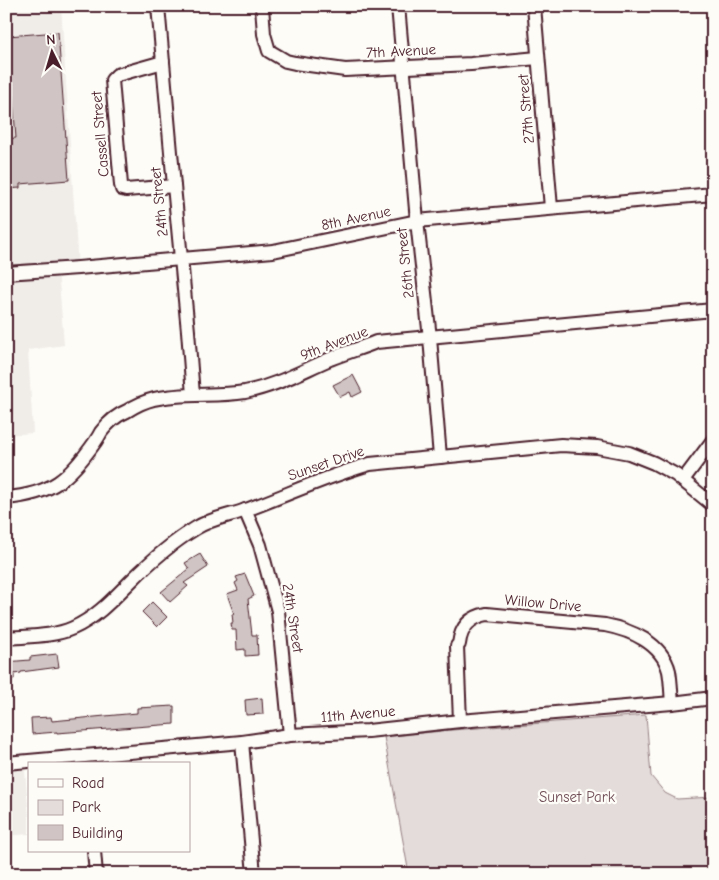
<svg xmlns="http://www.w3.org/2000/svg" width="719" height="880" font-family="'Comic Neue',sans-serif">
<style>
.built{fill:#f0ece8}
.green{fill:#e3dcda;stroke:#967e82}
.building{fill:#d0c5c4;stroke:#4a1f2b}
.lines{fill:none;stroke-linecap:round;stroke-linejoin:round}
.minor-casing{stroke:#4a1f2b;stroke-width:16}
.minor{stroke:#fdfcf7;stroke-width:12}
.labels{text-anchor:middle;stroke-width:4.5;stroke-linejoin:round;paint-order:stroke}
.street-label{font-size:15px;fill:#4a1f2b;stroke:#fdfcf7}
.park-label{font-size:15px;fill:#704e57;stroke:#fdfcf7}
</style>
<rect width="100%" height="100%" fill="#fdfcf7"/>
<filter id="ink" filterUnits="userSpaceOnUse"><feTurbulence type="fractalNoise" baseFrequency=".02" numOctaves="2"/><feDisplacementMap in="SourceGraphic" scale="10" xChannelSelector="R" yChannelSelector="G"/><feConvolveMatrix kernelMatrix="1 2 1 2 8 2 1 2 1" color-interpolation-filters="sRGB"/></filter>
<g filter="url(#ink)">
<g class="built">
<path d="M 6,6 L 61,6 L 78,268 L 58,269 L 64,345 L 28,350 L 33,433 L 6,435 Z"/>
<path d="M 24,761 L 29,817 L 29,834 L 6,836 L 6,763 Z"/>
</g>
<path class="green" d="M 646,715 L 651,776 L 665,793 L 677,799 L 713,797 L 713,874 L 409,874 L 384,737 L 452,730 Z"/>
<g class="building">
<path d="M 58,32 L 69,180 L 20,184 L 20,188 L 6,189 L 6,139 L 16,138 L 8,36 Z"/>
<path d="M 353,375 L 362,392 L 352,397 L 350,392 L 340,397 L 333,385 Z"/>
<path d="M 200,554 L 208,567 L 184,583 L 188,586 L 170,602 L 161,592 L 189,569 L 185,563 Z"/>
<path d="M 245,574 L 254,596 L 248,599 L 252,635 L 257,635 L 258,655 L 245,656 L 245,649 L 237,650 L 236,630 L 232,630 L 231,623 L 233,623 L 232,614 L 234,614 L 227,594 L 238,590 L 235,583 L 238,581 L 236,577 Z"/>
<path d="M 152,602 L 167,617 L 157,627 L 142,612 Z"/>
<path d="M 57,654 L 59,667 L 21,672 L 21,673 L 14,674 L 14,679 L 6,680 L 6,662 L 30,660 L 30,657 Z"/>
<path d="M 262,698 L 263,714 L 246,715 L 245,700 Z"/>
<path d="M 174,706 L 174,724 L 57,733 L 57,732 L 32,734 L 31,718 L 51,717 L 52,721 L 137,713 L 137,708 Z"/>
</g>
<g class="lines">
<defs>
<g id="minor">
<path d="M 158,6 L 174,186 L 188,331 L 193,395"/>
<path d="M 262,6 L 264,34 L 269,51 L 286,61 L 295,63 L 345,70 L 471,64 L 538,58"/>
<path d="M 398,6 L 417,221 L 430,338 L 440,457"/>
<path d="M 534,6 L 551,208"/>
<path d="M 163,62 L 117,75 L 112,80 L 121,185 L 122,189 L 126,190 L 174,186"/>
<path d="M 6,273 L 78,268 L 273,251 L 417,221 L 713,194"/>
<path d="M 683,480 L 713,440"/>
<path d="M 6,498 C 52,494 69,479 95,442 C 97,439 99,436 101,432 C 107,424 117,415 127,411 C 135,406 145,401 154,399 C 184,392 215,397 245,392 C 276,386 302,371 330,359 C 345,353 361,348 376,342 L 713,310"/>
<path d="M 245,510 L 260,545 L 278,611 L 290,735"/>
<path d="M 6,638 C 28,636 53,637 73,628 C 96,618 114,598 132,580 C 151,561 173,542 196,528 C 212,518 229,516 246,510 C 287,495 327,476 370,464 L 561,445 L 597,447 L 629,453 L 654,463 L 676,475 L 713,505"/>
<path d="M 460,721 L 457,646 L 459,644 C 461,627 470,617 487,614 L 605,625 C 631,630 662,643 669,671 C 671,682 671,693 672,703"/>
<path d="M 242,742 L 254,874"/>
<path d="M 6,763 L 242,742 L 290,735 L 368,731 L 460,721 L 672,703 L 713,698"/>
<path d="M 94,851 L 96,874"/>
</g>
</defs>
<use href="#minor" class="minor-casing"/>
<use href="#minor" class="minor"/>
</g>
</g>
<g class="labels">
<g class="street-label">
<text transform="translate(401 51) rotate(-3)" y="5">7th Avenue</text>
<text transform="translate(526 109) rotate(-95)" y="5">27th Street</text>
<text transform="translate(100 134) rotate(-95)" y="5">Cassell Street</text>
<text transform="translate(159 202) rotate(-96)" y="5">24th Street</text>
<text transform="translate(356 218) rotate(-12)" y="5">8th Avenue</text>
<text transform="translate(405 263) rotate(-96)" y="5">26th Street</text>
<text transform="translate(334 343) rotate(-21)" y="5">9th Avenue</text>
<text transform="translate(326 463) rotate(-19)" y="5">Sunset Drive</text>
<text transform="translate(543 603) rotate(5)" y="5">Willow Drive</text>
<text transform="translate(293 618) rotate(81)" y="5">24th Street</text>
<text transform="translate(358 714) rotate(-5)" y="5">11th Avenue</text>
</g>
<g class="park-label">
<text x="577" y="802">Sunset Park</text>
</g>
</g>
<rect width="719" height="880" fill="none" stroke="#fdfcf7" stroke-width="25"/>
<rect x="12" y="12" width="694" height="855" fill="none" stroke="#4a1f2b" stroke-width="2" filter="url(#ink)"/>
<rect x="28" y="762" width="162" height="90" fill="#fdfcf7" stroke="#b5a4a5"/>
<rect x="38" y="779" width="25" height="8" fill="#fdfcf7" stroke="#b5a4a5"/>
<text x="72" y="788" font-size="15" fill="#4a1f2b">Road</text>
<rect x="38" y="800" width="25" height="15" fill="#e3dcda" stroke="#b5a4a5"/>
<text x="72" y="812" font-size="15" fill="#4a1f2b">Park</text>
<rect x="38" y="825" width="25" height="15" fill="#d0c5c4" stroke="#b5a4a5"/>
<text x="72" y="838" font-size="15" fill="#4a1f2b">Building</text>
<g transform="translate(52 52) rotate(355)" stroke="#fdfcf7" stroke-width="4" paint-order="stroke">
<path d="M0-4L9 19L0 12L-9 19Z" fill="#4a1f2b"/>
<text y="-8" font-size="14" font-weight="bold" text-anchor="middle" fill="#4a1f2b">N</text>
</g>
</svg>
